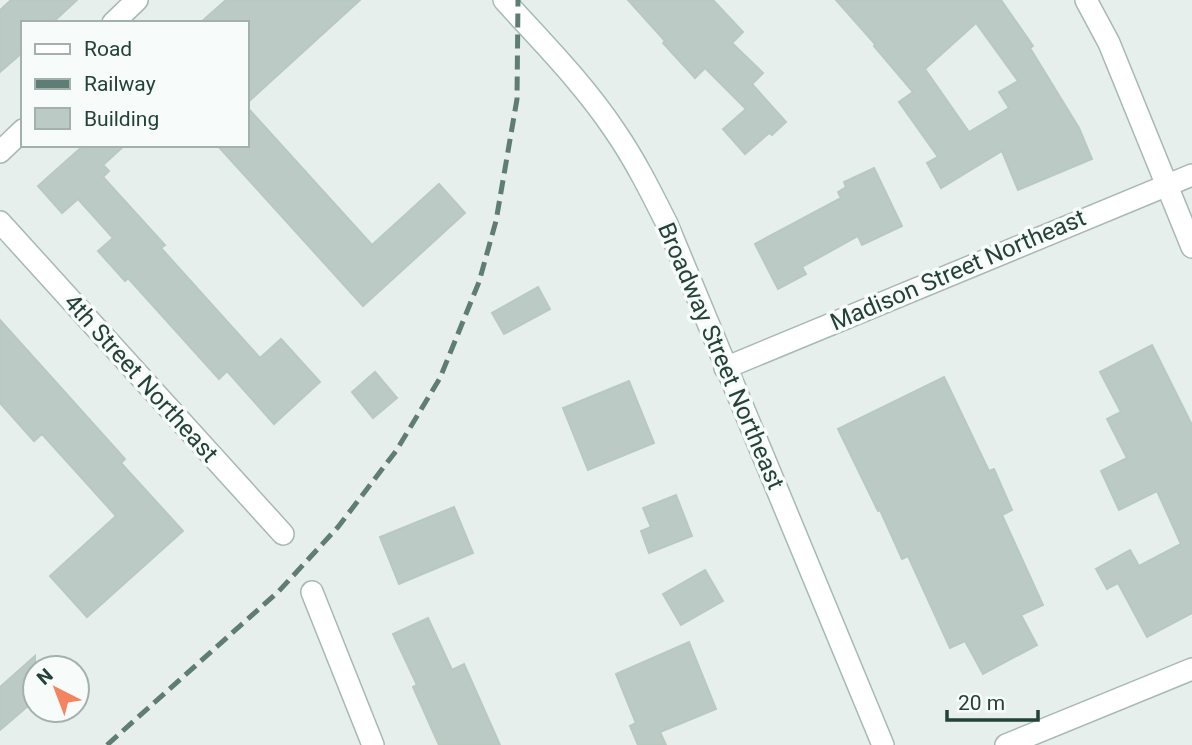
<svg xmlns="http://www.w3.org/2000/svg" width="1192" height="745" font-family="Roboto,sans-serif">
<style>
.building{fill:#bbcac4;stroke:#b8c9c2;stroke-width:2;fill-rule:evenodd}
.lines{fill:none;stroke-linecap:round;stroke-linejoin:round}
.street-casing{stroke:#a8b8b2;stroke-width:24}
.secondary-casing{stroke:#a4bbb3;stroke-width:24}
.street{stroke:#fff;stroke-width:21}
.secondary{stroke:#fff;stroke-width:21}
.rail{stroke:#5f7d75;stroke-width:5;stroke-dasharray:14 7;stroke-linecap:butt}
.labels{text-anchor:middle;stroke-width:7;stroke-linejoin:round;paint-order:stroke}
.street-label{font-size:24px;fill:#24423a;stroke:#f7fbf9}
</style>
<rect width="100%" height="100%" fill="#e6efeb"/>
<g class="building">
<path d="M 11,0 L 77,0 L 52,23 L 23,23 L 23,52 L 0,72 L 0,10 Z"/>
<path d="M 226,0 L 360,0 L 247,103 L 247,23 L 200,23 Z"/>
<path d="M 628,0 L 713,0 L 743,32 L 732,43 L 763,73 L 752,84 L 786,122 L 772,135 L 769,133 L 745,154 L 723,129 L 746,109 L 705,68 L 695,78 L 663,43 L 665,41 Z"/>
<path d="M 836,0 L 1001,0 L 1033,46 L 1030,48 L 1079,128 L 1092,159 L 1018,190 L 1002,151 L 941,188 L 927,163 L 938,157 L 899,102 L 913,92 L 874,46 L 875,44 ZM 976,23 L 1018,81 L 999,92 L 1009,108 L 969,132 L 925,69 Z"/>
<path d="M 247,107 L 372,245 L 439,184 L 465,213 L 363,306 L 217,145 L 247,145 Z"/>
<path d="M 84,145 L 125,145 L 103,165 L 109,171 L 103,177 L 165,245 L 161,248 L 260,358 L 281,339 L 320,382 L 274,424 L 227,371 L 219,379 L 128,278 L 125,281 L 98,251 L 113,238 L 78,199 L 62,213 L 38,186 Z"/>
<path d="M 874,168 L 902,226 L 862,245 L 858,236 L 802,267 L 806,274 L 778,289 L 755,244 L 841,198 L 838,192 L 846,187 L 844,182 Z"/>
<path d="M 538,287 L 550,309 L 504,334 L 492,313 Z"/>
<path d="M 0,320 L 125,459 L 121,463 L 183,531 L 87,617 L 50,576 L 116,516 L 42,434 L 34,441 L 0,403 Z"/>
<path d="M 1152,345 L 1192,425 L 1192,613 L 1147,637 L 1118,583 L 1107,589 L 1096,569 L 1130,550 L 1139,566 L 1181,544 L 1157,491 L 1119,510 L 1101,471 L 1127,458 L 1107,419 L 1121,412 L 1100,372 Z"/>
<path d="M 375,372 L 397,398 L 373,418 L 352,392 Z"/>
<path d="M 944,377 L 989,471 L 994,469 L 1012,510 L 1002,515 L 1043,605 L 1021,615 L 1037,645 L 983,674 L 965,641 L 950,648 L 908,556 L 902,559 L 880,510 L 878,511 L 838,429 Z"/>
<path d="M 629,381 L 654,443 L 588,470 L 563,408 Z"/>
<path d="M 676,495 L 692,536 L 649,553 L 641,531 L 651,527 L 643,508 Z"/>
<path d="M 454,507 L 473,553 L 399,584 L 380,537 Z"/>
<path d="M 705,570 L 723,601 L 681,625 L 663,594 Z"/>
<path d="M 428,618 L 452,670 L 464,664 L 500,745 L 439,745 L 413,687 L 417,685 L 393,634 Z"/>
<path d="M 689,642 L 716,709 L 660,732 L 666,745 L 638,745 L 630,726 L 636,723 L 616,674 Z"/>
<path d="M 35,656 L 35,700 L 0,730 L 0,687 Z"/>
</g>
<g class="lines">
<defs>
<g id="street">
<path d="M 1086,0 L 1109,43 L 1192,247"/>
<path d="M 113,23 L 137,0"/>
<path d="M 0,152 L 23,130"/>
<path d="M 0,222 L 283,534"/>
<path d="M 725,368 L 1192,175"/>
<path d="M 312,592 L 373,745"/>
<path d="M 1006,745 L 1192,669"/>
</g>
<path id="secondary" d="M 504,0 C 542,42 583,83 615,131 C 635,160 651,192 667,224 L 883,745"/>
</defs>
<use href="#street" class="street-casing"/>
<use href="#secondary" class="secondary-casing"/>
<use href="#street" class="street"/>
<use href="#secondary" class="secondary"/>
<path class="rail" d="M 107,745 L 279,591 L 338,527 L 396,451 L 440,378 L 479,282 L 496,221 L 517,99 L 518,0"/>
</g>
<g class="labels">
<g class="street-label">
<text transform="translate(958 270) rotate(-23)" y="8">Madison Street Northeast</text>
<text transform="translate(721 356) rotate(67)" y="8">Broadway Street Northeast</text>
<text transform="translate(141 378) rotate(48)" y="8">4th Street Northeast</text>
</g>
</g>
<rect x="21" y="21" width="228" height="126" fill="#f7fbf9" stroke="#a3b1ad" stroke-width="2"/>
<rect x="35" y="44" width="35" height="10" fill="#ffffff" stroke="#a3b1ad" stroke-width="2"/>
<text x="84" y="56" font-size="21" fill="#24423a">Road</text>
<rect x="35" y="79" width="35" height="10" fill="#5f7d75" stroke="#a3b1ad" stroke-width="2"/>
<text x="84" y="91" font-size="21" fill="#24423a">Railway</text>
<rect x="35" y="108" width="35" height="21" fill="#bbcac4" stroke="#a3b1ad" stroke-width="2"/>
<text x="84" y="126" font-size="21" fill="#24423a">Building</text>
<g transform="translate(56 689) rotate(318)"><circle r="33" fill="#f7fbf9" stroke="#a3b1ad" stroke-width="2"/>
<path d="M0-5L12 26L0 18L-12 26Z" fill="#f4845f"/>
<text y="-10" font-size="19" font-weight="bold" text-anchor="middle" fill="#24423a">N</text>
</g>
<path d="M947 710v10h91v-10" fill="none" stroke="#24423a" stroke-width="3.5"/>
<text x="958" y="710" font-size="21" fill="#24423a" stroke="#f7fbf9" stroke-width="5" paint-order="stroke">20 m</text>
</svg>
